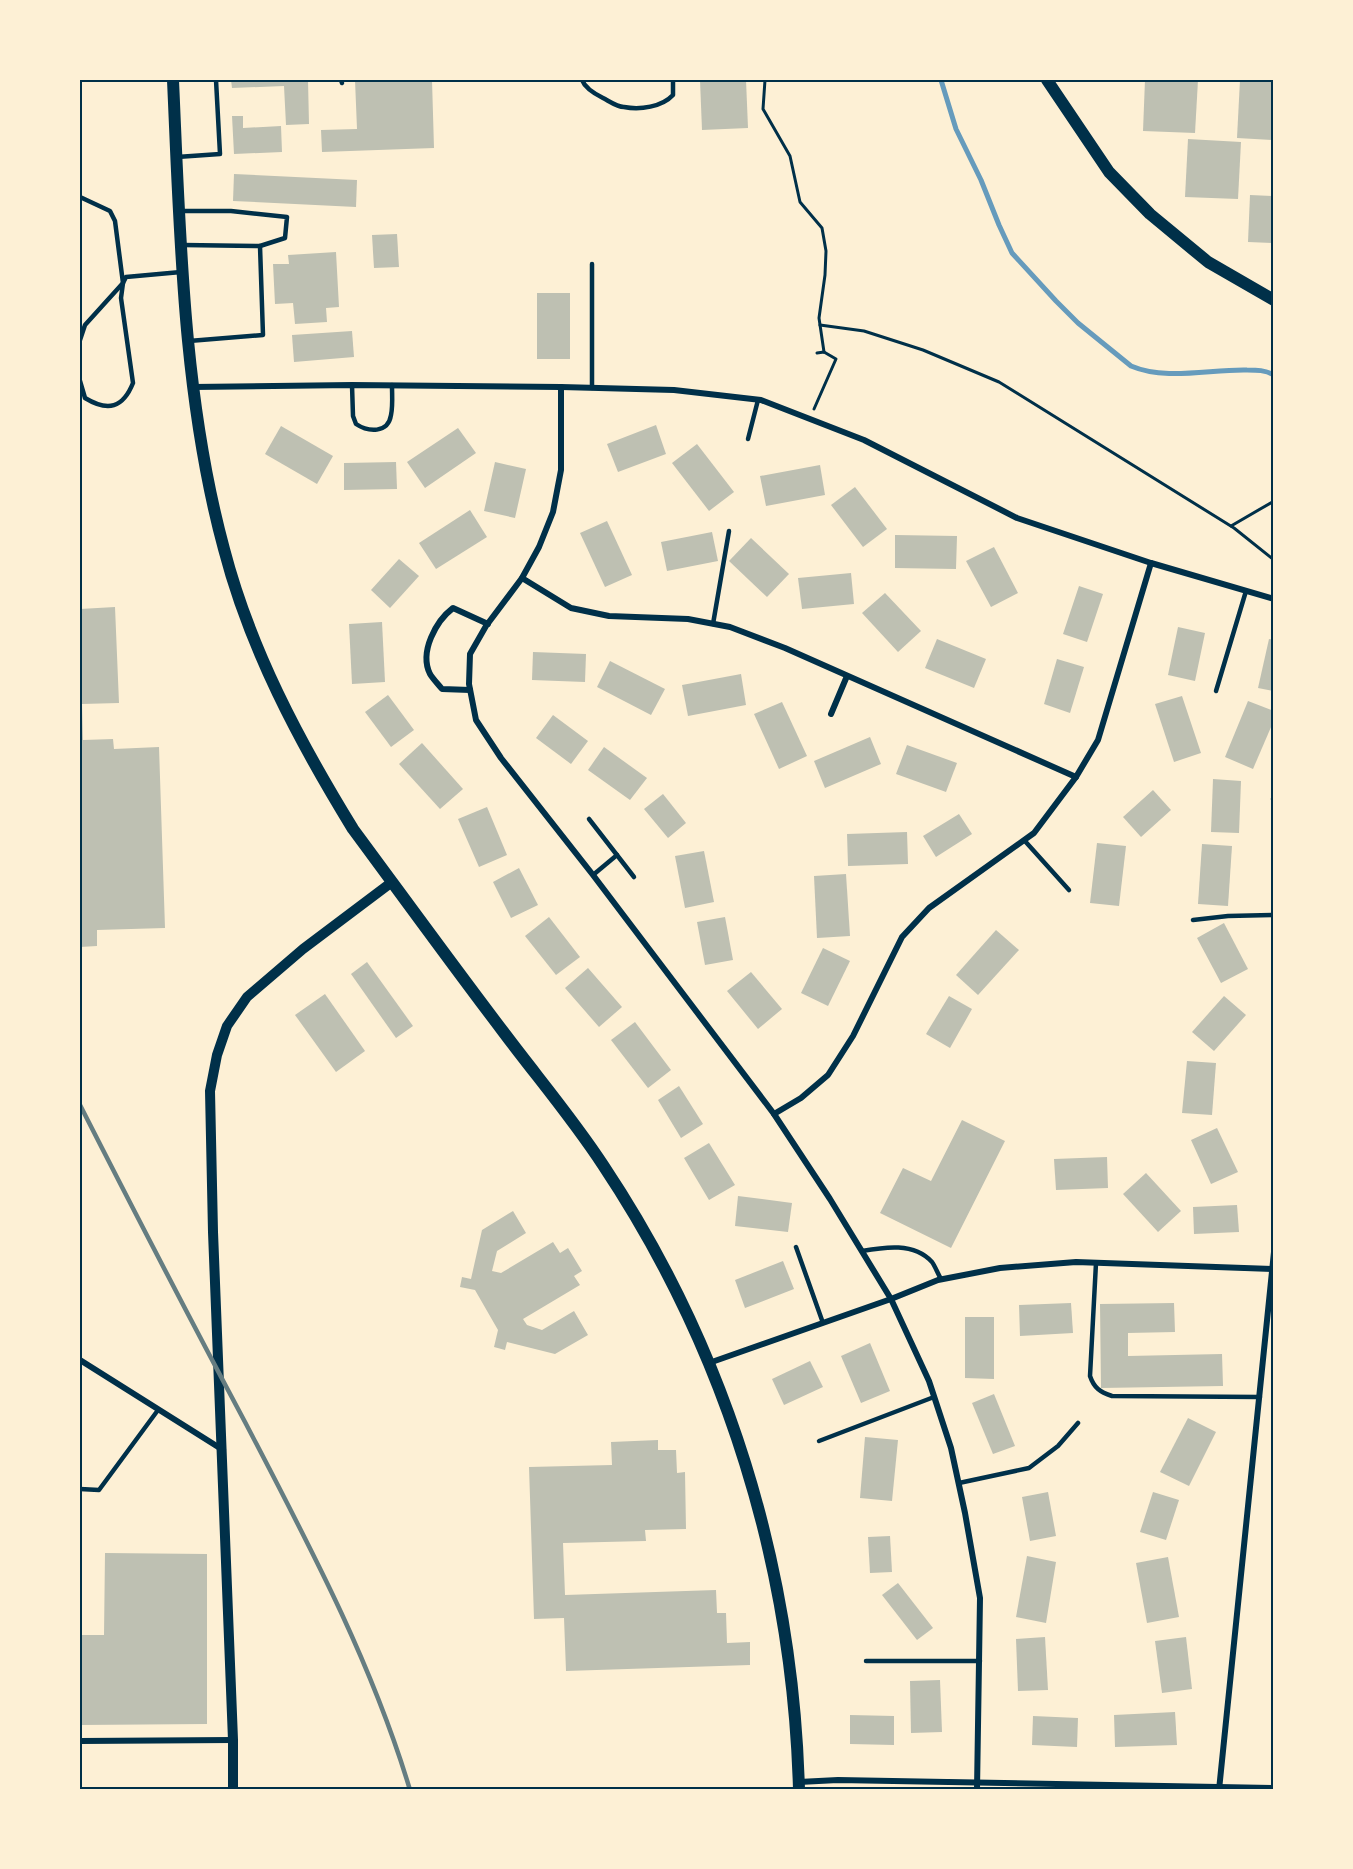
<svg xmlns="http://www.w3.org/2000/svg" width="1353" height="1869" font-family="Inter,sans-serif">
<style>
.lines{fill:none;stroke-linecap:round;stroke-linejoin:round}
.stream{stroke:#669bbc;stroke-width:5}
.building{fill:#bec0b2}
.path{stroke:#003049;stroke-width:3}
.service{stroke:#003049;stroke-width:4.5}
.minor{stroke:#003049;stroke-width:6}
.tertiary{stroke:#003049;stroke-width:10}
.secondary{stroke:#003049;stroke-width:12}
.rail{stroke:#657d81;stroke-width:4.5}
.neatline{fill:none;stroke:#003049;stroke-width:2}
</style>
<rect width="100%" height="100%" fill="#fdf0d5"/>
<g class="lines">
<path class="stream" d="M 941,80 L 956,129 L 981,180 L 999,225 L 1012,253 L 1056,301 L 1078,323 L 1131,366 C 1166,381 1210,369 1247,370 C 1257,370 1265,370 1274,375"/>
</g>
<g class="building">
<path d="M 231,80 L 308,80 L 309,124 L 286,125 L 284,86 L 232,88 Z"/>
<path d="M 355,80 L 432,80 L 434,148 L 322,152 L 321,130 L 357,129 Z"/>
<path d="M 700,80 L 746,80 L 748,128 L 702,130 Z"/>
<path d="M 1145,80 L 1198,80 L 1195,133 L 1143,131 Z"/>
<path d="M 1240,80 L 1274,81 L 1274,140 L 1237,138 Z"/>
<path d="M 232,116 L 243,116 L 243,128 L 281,126 L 282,152 L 234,154 Z"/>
<path d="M 1188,139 L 1241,142 L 1238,199 L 1185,197 Z"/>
<path d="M 234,174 L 357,180 L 356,207 L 233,201 Z"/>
<path d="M 1250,195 L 1274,196 L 1274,243 L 1248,242 Z"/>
<path d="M 397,234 L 399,267 L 374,268 L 372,235 Z"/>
<path d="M 336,252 L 339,307 L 326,308 L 327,322 L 295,324 L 293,303 L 275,304 L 273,264 L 289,264 L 288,255 Z"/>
<rect x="537" y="293" width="33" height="66"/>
<path d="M 352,331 L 354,357 L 294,362 L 292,335 Z"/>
<path d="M 656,425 L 666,454 L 618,472 L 607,444 Z"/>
<path d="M 281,426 L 333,456 L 317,484 L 265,454 Z"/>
<path d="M 458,428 L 476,453 L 425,488 L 407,462 Z"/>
<path d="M 697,444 L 734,492 L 709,511 L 672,463 Z"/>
<path d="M 396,462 L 397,489 L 344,490 L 344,463 Z"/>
<path d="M 495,462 L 526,469 L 515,518 L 484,511 Z"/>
<path d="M 820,465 L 825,495 L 766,506 L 760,476 Z"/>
<path d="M 855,487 L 887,529 L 863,547 L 831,505 Z"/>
<path d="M 470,510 L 487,537 L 436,569 L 419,543 Z"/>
<path d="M 607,521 L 632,575 L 605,587 L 580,533 Z"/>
<path d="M 712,532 L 718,561 L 667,571 L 661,542 Z"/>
<path d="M 895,535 L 957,536 L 956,569 L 895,568 Z"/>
<path d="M 751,538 L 789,574 L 767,597 L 729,561 Z"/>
<path d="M 994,547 L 1018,593 L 991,607 L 966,561 Z"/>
<path d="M 399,559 L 419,576 L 390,608 L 371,590 Z"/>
<path d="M 851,573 L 854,604 L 802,609 L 798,578 Z"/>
<path d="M 1079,586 L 1103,594 L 1087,642 L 1063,634 Z"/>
<path d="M 885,593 L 921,631 L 898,652 L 862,613 Z"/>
<path d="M 115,607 L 119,703 L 82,704 L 83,740 L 113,739 L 114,749 L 159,747 L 165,928 L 97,930 L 97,946 L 80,947 L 80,609 Z"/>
<path d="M 382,622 L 385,682 L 352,684 L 349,624 Z"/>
<path d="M 1178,627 L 1205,633 L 1195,681 L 1168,675 Z"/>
<path d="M 937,639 L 986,659 L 974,688 L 925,668 Z"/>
<path d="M 1269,639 L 1274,640 L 1274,691 L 1258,688 Z"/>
<path d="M 533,652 L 586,654 L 585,682 L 532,680 Z"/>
<path d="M 1057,659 L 1084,667 L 1070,713 L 1044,704 Z"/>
<path d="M 610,661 L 665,689 L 651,715 L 597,687 Z"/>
<path d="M 741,674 L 746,705 L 688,716 L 682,685 Z"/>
<path d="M 388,695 L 414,730 L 391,747 L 365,712 Z"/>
<path d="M 1182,696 L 1201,753 L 1174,762 L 1155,704 Z"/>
<path d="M 1248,701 L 1274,711 L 1274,720 L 1253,769 L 1225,757 Z"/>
<path d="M 782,702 L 807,756 L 779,769 L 754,714 Z"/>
<path d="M 553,715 L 588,741 L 571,764 L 536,738 Z"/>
<path d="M 870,737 L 881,764 L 825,788 L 814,761 Z"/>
<path d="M 422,743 L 463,789 L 440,809 L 399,764 Z"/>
<path d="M 907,745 L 957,763 L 946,792 L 896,774 Z"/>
<path d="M 604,747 L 647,778 L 630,800 L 588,770 Z"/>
<path d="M 1213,779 L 1241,781 L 1239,833 L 1211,832 Z"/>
<path d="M 1153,790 L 1171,810 L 1141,837 L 1123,817 Z"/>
<path d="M 663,794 L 686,823 L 668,838 L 644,809 Z"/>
<path d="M 487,807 L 507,855 L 479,867 L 458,819 Z"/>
<path d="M 959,814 L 972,834 L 936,857 L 923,836 Z"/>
<path d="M 907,832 L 908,864 L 848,866 L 847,834 Z"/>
<path d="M 1097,843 L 1126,846 L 1119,906 L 1090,903 Z"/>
<path d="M 1202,844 L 1232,846 L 1228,906 L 1198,904 Z"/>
<path d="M 704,851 L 714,902 L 685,908 L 675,856 Z"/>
<path d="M 519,868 L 538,905 L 511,918 L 493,882 Z"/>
<path d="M 846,874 L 850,936 L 817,938 L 814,876 Z"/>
<path d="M 549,917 L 580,957 L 556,975 L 525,936 Z"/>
<path d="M 725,917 L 733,960 L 705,965 L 697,922 Z"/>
<path d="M 1224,923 L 1248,969 L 1221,983 L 1197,938 Z"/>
<path d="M 996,930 L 1019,950 L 978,995 L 956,975 Z"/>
<path d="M 823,948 L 850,961 L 828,1006 L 801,993 Z"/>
<path d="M 367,962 L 413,1026 L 396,1038 L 351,974 Z"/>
<path d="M 588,968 L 622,1007 L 599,1027 L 565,988 Z"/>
<path d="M 751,972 L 782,1009 L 758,1029 L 727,991 Z"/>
<path d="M 325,994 L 365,1051 L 336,1072 L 295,1015 Z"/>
<path d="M 949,996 L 972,1009 L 950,1048 L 926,1034 Z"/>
<path d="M 1224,996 L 1246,1015 L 1214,1051 L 1192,1032 Z"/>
<path d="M 635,1022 L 671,1070 L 648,1088 L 611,1040 Z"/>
<path d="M 1187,1061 L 1216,1063 L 1212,1115 L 1182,1113 Z"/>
<path d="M 679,1086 L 703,1124 L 681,1138 L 658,1100 Z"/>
<path d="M 962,1120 L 1005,1141 L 951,1248 L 880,1213 L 903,1168 L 931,1181 Z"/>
<path d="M 1217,1128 L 1238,1172 L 1211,1184 L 1191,1140 Z"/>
<path d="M 709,1143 L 735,1185 L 709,1200 L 684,1158 Z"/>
<path d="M 1107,1157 L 1108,1188 L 1056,1190 L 1054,1159 Z"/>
<path d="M 1146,1173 L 1181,1211 L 1158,1232 L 1123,1194 Z"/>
<path d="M 738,1196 L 792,1203 L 788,1232 L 735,1226 Z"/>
<path d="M 1237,1205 L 1239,1232 L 1194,1234 L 1193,1207 Z"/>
<path d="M 513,1211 L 526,1233 L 497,1251 L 492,1271 L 501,1273 L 553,1242 L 560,1253 L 568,1248 L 582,1271 L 574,1276 L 580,1285 L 523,1319 L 527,1325 L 542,1330 L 574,1311 L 588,1335 L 555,1354 L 507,1342 L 505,1350 L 494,1347 L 498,1330 L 475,1290 L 460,1287 L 462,1277 L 471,1279 L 482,1230 Z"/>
<path d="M 783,1261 L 794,1289 L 745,1308 L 735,1280 Z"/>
<path d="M 1071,1303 L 1073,1333 L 1020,1336 L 1019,1305 Z"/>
<path d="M 1174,1303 L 1175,1332 L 1128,1333 L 1128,1356 L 1222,1354 L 1223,1386 L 1101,1388 L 1100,1304 Z"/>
<path d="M 965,1317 L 994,1317 L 994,1379 L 965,1378 Z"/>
<path d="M 870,1343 L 890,1391 L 861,1403 L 841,1356 Z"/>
<path d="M 810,1361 L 823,1387 L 784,1405 L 772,1379 Z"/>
<path d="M 994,1394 L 1015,1446 L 993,1454 L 972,1403 Z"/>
<path d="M 1188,1418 L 1216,1432 L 1189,1486 L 1160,1472 Z"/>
<path d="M 865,1437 L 898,1440 L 892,1501 L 860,1498 Z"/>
<path d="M 658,1440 L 658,1450 L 676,1450 L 677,1473 L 685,1472 L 686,1529 L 645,1530 L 646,1541 L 563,1543 L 565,1595 L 716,1590 L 717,1613 L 726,1613 L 727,1643 L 750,1642 L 750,1665 L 566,1671 L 564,1618 L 534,1619 L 529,1467 L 612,1465 L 611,1442 Z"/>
<path d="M 1048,1492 L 1056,1536 L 1030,1541 L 1022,1497 Z"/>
<path d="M 1153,1492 L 1179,1500 L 1166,1540 L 1140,1532 Z"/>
<path d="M 890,1536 L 892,1572 L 870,1573 L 868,1537 Z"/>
<path d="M 105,1553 L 207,1554 L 207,1724 L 80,1725 L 80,1635 L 104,1635 Z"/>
<path d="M 1027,1556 L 1056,1562 L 1046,1623 L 1016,1617 Z"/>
<path d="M 1168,1557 L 1179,1617 L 1147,1623 L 1136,1563 Z"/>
<path d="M 898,1583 L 933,1628 L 917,1640 L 882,1595 Z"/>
<path d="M 1045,1637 L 1048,1690 L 1018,1691 L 1016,1639 Z"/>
<path d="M 1186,1637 L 1192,1689 L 1162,1693 L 1155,1641 Z"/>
<path d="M 940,1680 L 942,1732 L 911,1733 L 910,1681 Z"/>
<path d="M 1175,1712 L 1177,1745 L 1115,1747 L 1114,1715 Z"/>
<path d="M 850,1715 L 894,1716 L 894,1745 L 850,1744 Z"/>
<path d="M 1033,1716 L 1078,1718 L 1077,1747 L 1032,1745 Z"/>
</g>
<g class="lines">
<g class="path">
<path d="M 765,80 L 763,109 L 790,156 L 800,202 L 822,228 L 826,251 L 825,275 L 819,318 L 824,352"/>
<path d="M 820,325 L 864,331 L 923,350 L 999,382 L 1234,528 L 1274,560"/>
<path d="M 814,409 L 836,359 L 824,352 L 817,353"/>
<path d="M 1231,526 L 1274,501"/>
</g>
<g class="service">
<path d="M 341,80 L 342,83"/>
<path d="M 582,80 C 585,88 595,94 603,98 C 609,101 617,107 624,107 C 640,110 662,107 673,95 L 673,80"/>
<path d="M 177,157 L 220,154 L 216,80"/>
<path d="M 80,197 L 110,211 L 115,221 L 123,283 L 121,298 L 133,383 C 123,408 108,412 85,398 L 80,381"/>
<path d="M 181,211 L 231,211 L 287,217 L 285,238 L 260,246"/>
<path d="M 183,245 L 260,246 L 263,335 L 189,341"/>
<path d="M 80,340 L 85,325 L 123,283 L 126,277 L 181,272"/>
<path d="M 352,385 L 353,416 L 356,424 C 368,432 388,434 391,415 C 393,406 392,395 392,385"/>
<path d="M 592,388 L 592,264"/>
<path d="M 748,439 L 758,400"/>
<path d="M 713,624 L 729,531"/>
<path d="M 1216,691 L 1246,591"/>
<path d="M 1273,799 L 1274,799"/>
<path d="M 589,819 L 634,877"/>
<path d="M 1024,840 L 1069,890"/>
<path d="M 593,875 L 617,855"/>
<path d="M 1193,920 L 1228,916 L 1274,915"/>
<path d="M 796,1247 L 823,1323"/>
<path d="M 862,1251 C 884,1247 914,1242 932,1262 C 935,1266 938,1274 941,1279"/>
<path d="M 1096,1263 L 1090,1376 C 1094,1388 1100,1392 1112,1396 L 1260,1397"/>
<path d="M 819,1441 L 934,1397"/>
<path d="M 959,1483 L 1029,1468 L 1058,1446 L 1078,1423"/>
<path d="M 80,1489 L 99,1490 L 158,1410"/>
<path d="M 866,1661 L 980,1661"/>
</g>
<g class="minor">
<path d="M 193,387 L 352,385 L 561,387 L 674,390 L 761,400 L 864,440 L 1017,518 L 1151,563 L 1274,599"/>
<path d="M 561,387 L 561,470 L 553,512 L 539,547 L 522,578 L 486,626 L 470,654 L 469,684 L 476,720 L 501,758 L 593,875 L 774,1114 L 830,1199 L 891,1299 L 929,1381 L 951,1448 L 965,1513 L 980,1598 L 977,1790"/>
<path d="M 522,578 L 571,608 L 609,616 L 688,619 L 730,627 L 785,648 L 1076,777"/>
<path d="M 470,690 L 442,689 C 438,684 433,679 430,674 C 419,652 436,621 453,608 L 488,624"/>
<path d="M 831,714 L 847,676"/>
<path d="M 774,1114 L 801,1098 L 828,1075 L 853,1036 L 902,937 L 929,908 L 1034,833 L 1076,777 L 1098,740 L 1151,563"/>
<path d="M 80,1360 L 223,1450"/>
<path d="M 709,1363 L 891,1299 L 938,1280 L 1000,1268 L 1076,1262 L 1274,1269"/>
<path d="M 80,1741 L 233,1740"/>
<path d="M 799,1782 L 838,1780 L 1274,1788"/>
<path d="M 1219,1790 L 1274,1252"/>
</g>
<path class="tertiary" d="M 233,1790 L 233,1740 L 213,1232 L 210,1091 L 217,1055 L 227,1026 L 247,997 L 303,949 L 392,882"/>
<g class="secondary">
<path d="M 173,80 C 180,235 183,398 224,549 C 250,649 299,741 353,829 C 404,898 454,967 505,1034 C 538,1078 573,1119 603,1165 C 727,1351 793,1567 799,1790"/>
<path d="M 1047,80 L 1109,172 L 1150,214 L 1208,262 L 1274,300"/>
</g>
<path class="rail" d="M 80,1105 C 134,1211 189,1317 245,1422 C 307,1541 371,1660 410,1790"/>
</g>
<rect width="1353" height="1869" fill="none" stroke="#fdf0d5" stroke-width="162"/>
<rect x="81" y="81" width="1191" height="1707" class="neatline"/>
</svg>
